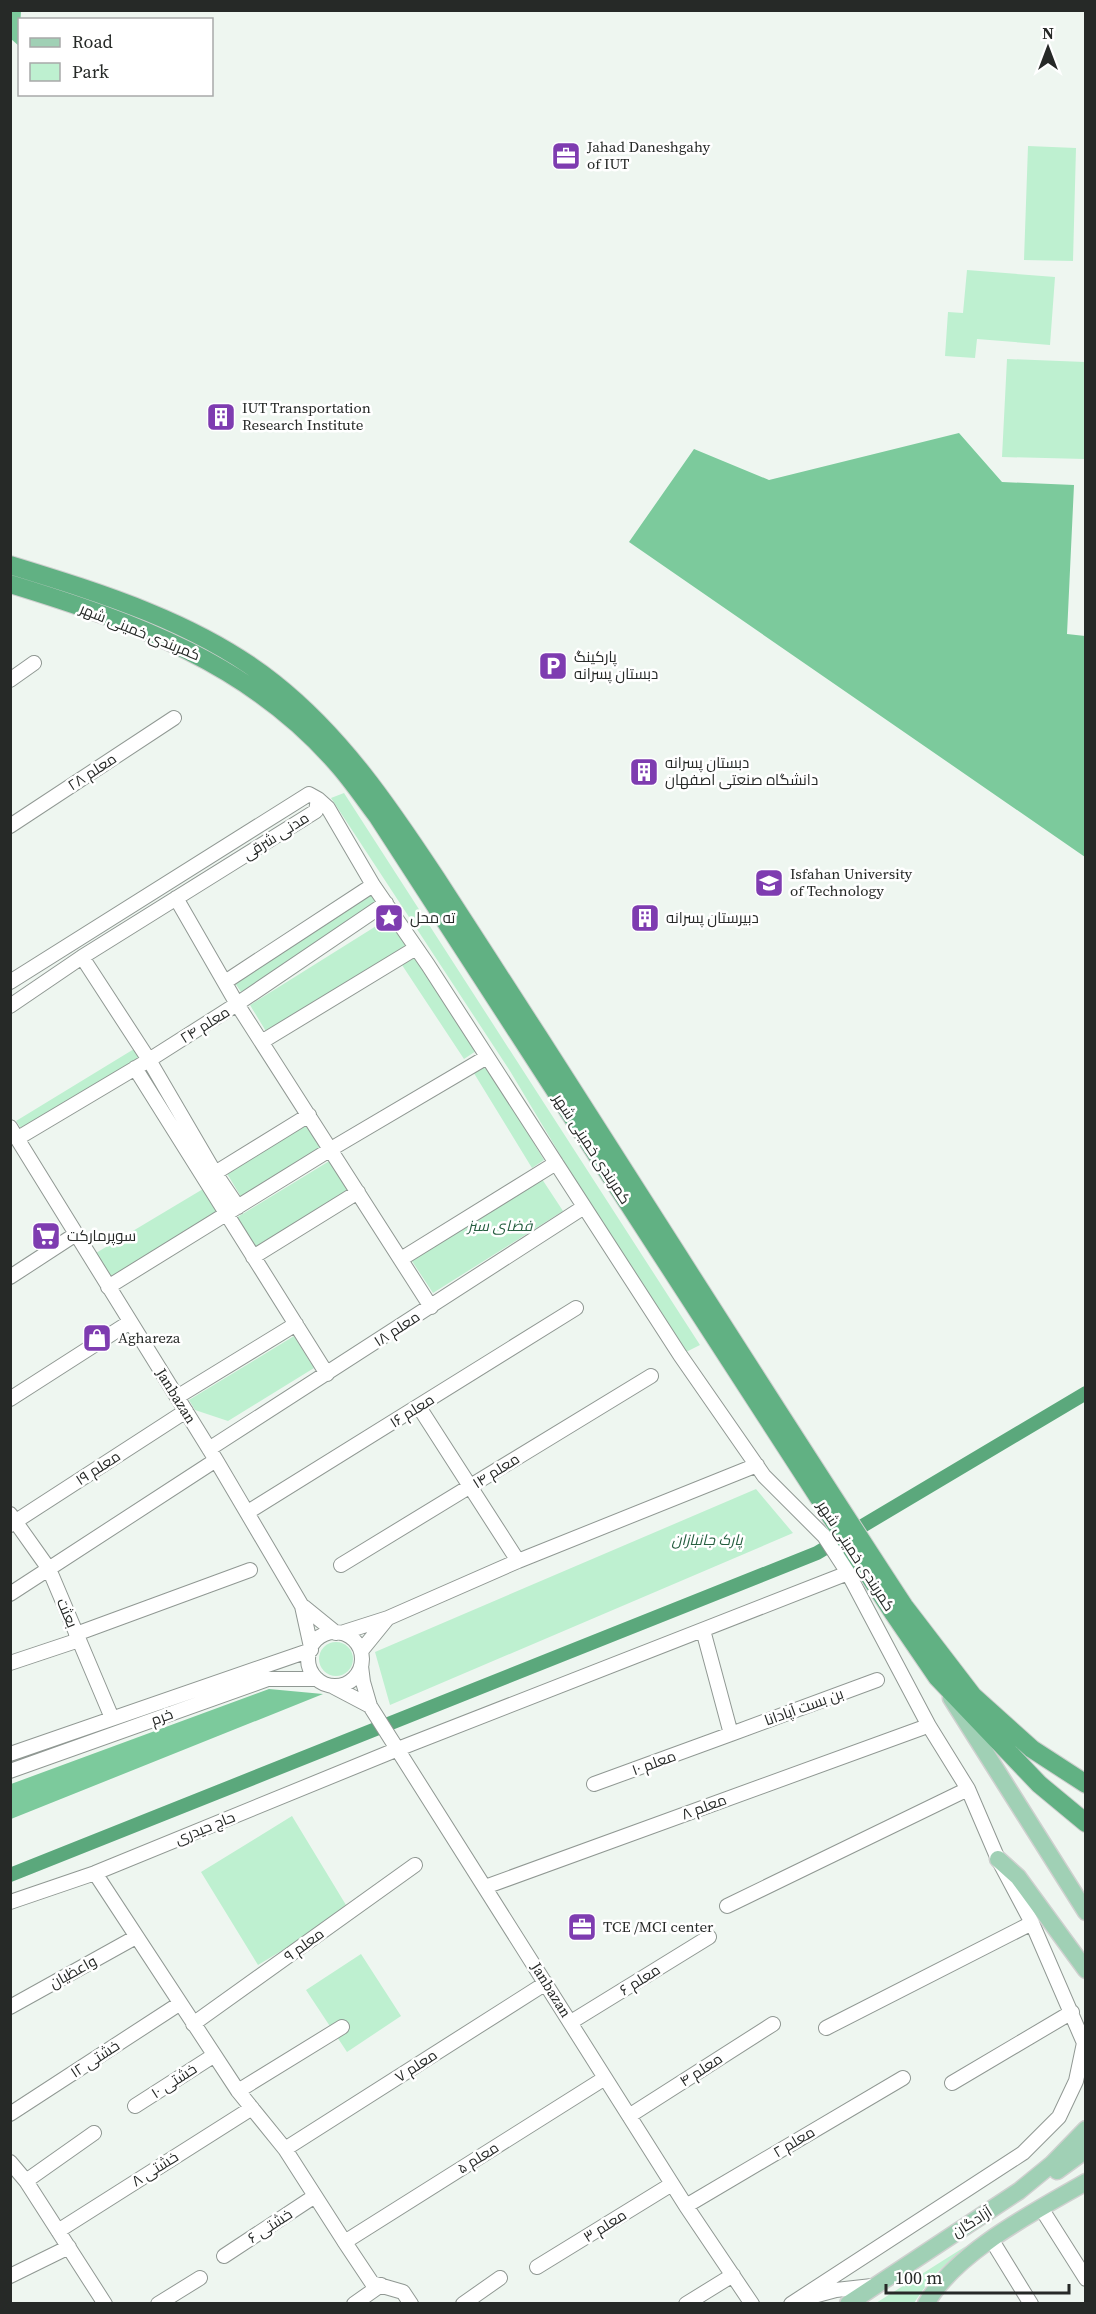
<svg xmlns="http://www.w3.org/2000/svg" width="1096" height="2314" font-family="'Source Serif 4',Cairo,serif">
<rect width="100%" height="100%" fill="#eef6f0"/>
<!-- green -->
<path fill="#bef0d0" d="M1028 146 1076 148 1073 261 1024 260Z
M967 270 1055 277 1050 345 977 339 975 358 945 356 948 312 963 313Z
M1007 359 1085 362V459L1002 457Z
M344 793 700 1345 680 1355 510 1071 331 798Z
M372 891 380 903 241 992 233 980Z
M389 918 406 946 267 1033 250 1005Z
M415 957 476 1051 464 1059 402 965Z
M134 1049 140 1059 23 1131 16 1121Z
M485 1063 544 1160 532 1168 472 1070Z
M308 1121 325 1149 243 1200 226 1172Z
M331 1160 350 1190 254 1248 236 1218Z
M540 1176 563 1211 433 1293 410 1258Z
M203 1189 219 1216 113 1280 96 1253Z
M294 1336 314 1368 228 1421 195 1410 189 1400Z
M756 1489 793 1533 390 1705 375 1652Z
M319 1659a17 17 0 1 1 34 0a17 17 0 1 1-34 0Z
M292 1816 349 1910 258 1965 201 1872Z
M361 1954 401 2016 347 2052 306 1990Z
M966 2246 932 2277 914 2303H876Z"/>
<!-- forest -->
<path fill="#7cca9c" d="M11 10 21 11 19 46 11 39Z
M959 433 1002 482 1074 485 1067 634 1085 636V857L629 542 694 449 769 480Z
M269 1689 323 1694 11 1819V1784Z"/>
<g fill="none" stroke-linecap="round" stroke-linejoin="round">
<!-- canal -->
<path stroke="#5ba87c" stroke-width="14" d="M10 1875 817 1553 1086 1393"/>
<!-- minor casing -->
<g stroke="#909893" stroke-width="16">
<path id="minor" d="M10 680 34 663
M318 799 328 808 373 885 428 965 680 1355 764 1476 824 1536 848 1573 929 1726 968 1789 998 1859 1032 1923 1084 2043 1076 2081 1059 2117 1023 2153 791 2304
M10 826 174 718
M176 898 237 1004 431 1307
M82 957 149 1060 215 1173 238 1207
M10 982 309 794 318 799 316 811 82 957 10 1006
M225 982 373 885
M263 1041 416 948
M135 1068 327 1374
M10 1127 216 1460 302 1606 311 1647
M18 1138 149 1060 237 1004 386 903
M215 1173 309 1115
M253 1257 358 1192
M401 1259 556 1163
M10 1277 76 1234
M108 1287 331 1149 487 1057
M177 1397 296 1324
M10 1399 130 1322
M419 1407 518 1561
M209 1449 584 1207
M248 1512 576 1308
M10 1514 49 1569 112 1718
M10 1525 186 1411
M341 1565 651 1376
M10 1594 216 1460
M304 1607 336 1633
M308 1659a27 27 0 1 1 54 0a27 27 0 1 1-54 0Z
M341 1633 388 1618 518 1561 757 1465
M76 1634 250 1570
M361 1651 387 1619
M10 1663 79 1640
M361 1666 363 1682 370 1706 686 2206 752 2304
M332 1686 370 1706
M731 1734 877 1680
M10 1754 311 1650
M10 1771 268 1679H317
M594 1784 731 1734 703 1630
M95 1873 238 2091
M485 1887 922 1728
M10 1902 95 1873 398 1749 848 1573
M727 1906 968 1789
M10 2007 136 1937
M571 2022 709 1937
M193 2024 415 1865
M342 2027 238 2091 285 2149 344 2241
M826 2028 1032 1923
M952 2083 1072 2012
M135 2106 213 2056
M10 2114 179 2004
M629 2116 773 2024
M285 2149 546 1983
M10 2162 26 2181 105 2304
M26 2181 94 2133
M686 2206 903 2078
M1041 2208 1086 2279
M58 2231 252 2108
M991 2239 1031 2304
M224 2256 315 2196
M537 2267 672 2184
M10 2276 69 2247
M810 2297 836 2290 872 2286
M158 2304 200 2278
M354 2304 381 2285
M411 2304 403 2292 372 2283 344 2241 351 2238 605 2078
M463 2304 500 2278
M686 2304 733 2275"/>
</g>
<!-- major casing -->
<g stroke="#cfd0cf" stroke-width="19">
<path id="major" d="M951 1698 1086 1912
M998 1859 1018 1877 1086 1970
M1057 2171 1086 2150
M848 2304 1019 2191 1052 2164 1086 2129
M926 2304C955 2252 1036 2211 1086 2182"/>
</g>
<!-- highway casing -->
<g stroke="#cfd0cf" stroke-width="20">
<path id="highway" d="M10 565C101 593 199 623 274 683 342 737 389 807 436 878 471 932 505 985 540 1039 661 1228 781 1418 904 1606L973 1696 1032 1749 1086 1784
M10 584C134 622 252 664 339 766 353 782 365 800 378 817L894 1614 937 1677 1039 1784 1086 1823"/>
</g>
<!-- minor -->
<use href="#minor" stroke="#fff" stroke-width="14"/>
<!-- major -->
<use href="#major" stroke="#a0d0b5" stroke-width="16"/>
<!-- highway -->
<use href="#highway" stroke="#61b183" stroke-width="18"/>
</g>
<!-- icons -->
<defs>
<g id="office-square" transform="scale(1.5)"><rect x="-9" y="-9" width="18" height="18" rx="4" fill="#7e3cb0" stroke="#fff"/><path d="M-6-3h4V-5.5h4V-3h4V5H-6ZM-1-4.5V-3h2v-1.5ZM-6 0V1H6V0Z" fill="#fff"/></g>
<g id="building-square" transform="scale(1.5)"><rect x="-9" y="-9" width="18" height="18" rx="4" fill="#7e3cb0" stroke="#fff"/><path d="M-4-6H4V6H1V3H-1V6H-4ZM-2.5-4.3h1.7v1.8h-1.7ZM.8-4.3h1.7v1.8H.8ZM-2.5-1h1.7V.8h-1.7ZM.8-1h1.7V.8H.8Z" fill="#fff"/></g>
<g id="parking-square" transform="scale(1.5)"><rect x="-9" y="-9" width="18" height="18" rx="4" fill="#7e3cb0" stroke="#fff"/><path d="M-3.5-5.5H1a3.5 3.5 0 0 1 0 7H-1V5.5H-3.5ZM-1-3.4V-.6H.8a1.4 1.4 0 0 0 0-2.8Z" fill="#fff"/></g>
<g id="university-square" transform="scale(1.5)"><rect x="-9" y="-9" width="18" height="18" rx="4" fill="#7e3cb0" stroke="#fff"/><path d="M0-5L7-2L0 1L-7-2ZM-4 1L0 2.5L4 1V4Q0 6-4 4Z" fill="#fff"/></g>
<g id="sight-square" transform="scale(1.5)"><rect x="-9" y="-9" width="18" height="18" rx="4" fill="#7e3cb0" stroke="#fff"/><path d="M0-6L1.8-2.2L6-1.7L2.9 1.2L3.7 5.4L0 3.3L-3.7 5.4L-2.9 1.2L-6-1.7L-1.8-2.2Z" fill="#fff"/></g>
<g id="supermarket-square" transform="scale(1.5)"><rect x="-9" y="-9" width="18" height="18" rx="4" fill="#7e3cb0" stroke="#fff"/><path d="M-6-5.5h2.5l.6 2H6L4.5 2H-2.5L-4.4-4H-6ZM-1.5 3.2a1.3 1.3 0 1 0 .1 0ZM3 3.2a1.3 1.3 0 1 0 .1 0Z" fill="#fff"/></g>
<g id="shop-square" transform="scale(1.5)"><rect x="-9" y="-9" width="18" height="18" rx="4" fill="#7e3cb0" stroke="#fff"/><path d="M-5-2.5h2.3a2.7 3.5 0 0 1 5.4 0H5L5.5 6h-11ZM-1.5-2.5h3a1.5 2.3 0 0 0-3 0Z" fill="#fff"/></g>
</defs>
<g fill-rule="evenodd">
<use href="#office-square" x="566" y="156"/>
<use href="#building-square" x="221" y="417"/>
<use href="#parking-square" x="553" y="666"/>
<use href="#building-square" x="644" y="772"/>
<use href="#university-square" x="769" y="883"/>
<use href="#sight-square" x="389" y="918"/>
<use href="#building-square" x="645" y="918"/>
<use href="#supermarket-square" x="46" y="1236"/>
<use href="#shop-square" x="97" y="1338"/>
<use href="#office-square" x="582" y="1927"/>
</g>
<g text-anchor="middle" stroke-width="5" stroke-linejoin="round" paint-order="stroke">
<!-- poi labels -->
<g font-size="15" fill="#262927" stroke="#fff" text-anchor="start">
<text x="587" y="152">Jahad Daneshgahy<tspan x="587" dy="17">of IUT</tspan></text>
<text x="242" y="413">IUT Transportation<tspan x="242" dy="17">Research Institute</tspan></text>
<text x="574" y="662">پارکینگ<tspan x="574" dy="17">دبستان پسرانه</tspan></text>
<text x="665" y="768">دبستان پسرانه<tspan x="665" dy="17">دانشگاه صنعتی اصفهان</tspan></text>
<text x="790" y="879">Isfahan University<tspan x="790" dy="17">of Technology</tspan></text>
<text x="410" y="923">ته محل</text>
<text x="666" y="923">دبیرستان پسرانه</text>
<text x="67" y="1241">سوپرمارکت</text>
<text x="118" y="1343">Aghareza</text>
<text x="603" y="1932">TCE /MCI center</text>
</g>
<!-- street labels -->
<g font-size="15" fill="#262927" stroke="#fff">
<text transform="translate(140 632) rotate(22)" y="5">کمربندی خمینی شهر</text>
<text transform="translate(92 772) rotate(-33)" y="5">معلم ۲۸</text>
<text transform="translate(276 836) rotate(-32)" y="5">مدنی شرقی</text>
<text transform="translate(205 1025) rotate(-32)" y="5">معلم ۲۴</text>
<text transform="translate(592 1149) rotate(57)" y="5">کمربندی خمینی شهر</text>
<text transform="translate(397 1329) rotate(-33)" y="5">معلم ۱۸</text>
<text transform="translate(176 1396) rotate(58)" y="5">Janbazan</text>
<text transform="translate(412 1411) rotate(-32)" y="5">معلم ۱۶</text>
<text transform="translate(98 1468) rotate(-33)" y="5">معلم ۱۹</text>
<text transform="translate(496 1471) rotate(-32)" y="5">معلم ۱۴</text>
<text transform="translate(856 1556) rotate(57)" y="5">کمربندی خمینی شهر</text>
<text transform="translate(67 1613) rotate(67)" y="5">بعثت</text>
<text transform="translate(804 1707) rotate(-20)" y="5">بن بست آپادانا</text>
<text transform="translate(162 1717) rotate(-20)" y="5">خرم</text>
<text transform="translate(654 1763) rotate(-20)" y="5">معلم ۱۰</text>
<text transform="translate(704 1807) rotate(-20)" y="5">معلم ۸</text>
<text transform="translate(205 1828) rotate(-22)" y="5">حاج حیدری</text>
<text transform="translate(304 1945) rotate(-36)" y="5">معلم ۹</text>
<text transform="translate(73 1972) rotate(-29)" y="5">واعظیان</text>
<text transform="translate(640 1980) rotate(-32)" y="5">معلم ۶</text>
<text transform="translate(551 1990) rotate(58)" y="5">Janbazan</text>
<text transform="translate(95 2059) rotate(-33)" y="5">خشتی ۱۲</text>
<text transform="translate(416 2066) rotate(-33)" y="5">معلم ۷</text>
<text transform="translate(701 2070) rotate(-33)" y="5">معلم ۴</text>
<text transform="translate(174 2081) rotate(-33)" y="5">خشتی ۱۰</text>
<text transform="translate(794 2142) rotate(-31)" y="5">معلم ۲</text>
<text transform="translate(478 2158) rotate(-32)" y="5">معلم ۵</text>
<text transform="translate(155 2169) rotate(-32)" y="5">خشتی ۸</text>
<text transform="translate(972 2222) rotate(-32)" y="5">آزادگان</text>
<text transform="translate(270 2226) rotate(-33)" y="5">خشتی ۶</text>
<text transform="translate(605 2226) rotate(-32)" y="5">معلم ۳</text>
</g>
<!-- park labels -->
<g font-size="15" font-style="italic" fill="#265f40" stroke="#fff">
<text x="500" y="1231">فضای سبز</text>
<text x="707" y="1545">پارک جانبازان</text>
</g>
</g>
<!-- border -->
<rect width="1096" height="2314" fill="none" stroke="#262927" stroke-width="24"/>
<!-- legend -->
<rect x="18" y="18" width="195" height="78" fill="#ffffff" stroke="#a8a9a9" stroke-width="1.5"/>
<rect x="30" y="38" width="30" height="9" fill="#a0d0b5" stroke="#a8a9a9" stroke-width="1.5"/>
<text x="72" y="48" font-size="18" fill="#262927">Road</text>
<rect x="30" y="63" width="30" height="18" fill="#bef0d0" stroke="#a8a9a9" stroke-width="1.5"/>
<text x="72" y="78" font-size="18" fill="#262927">Park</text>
<!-- north arrow -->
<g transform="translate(1048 48)" stroke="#ffffff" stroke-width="4.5" paint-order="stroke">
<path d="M0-4.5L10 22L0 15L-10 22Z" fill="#262927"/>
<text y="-9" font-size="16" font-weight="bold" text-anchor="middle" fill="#262927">N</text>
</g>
<!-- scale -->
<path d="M886 2284v9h183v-9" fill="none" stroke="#262927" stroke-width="3"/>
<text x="895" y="2284" font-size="18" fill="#262927" stroke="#ffffff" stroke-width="4.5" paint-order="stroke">100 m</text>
</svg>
